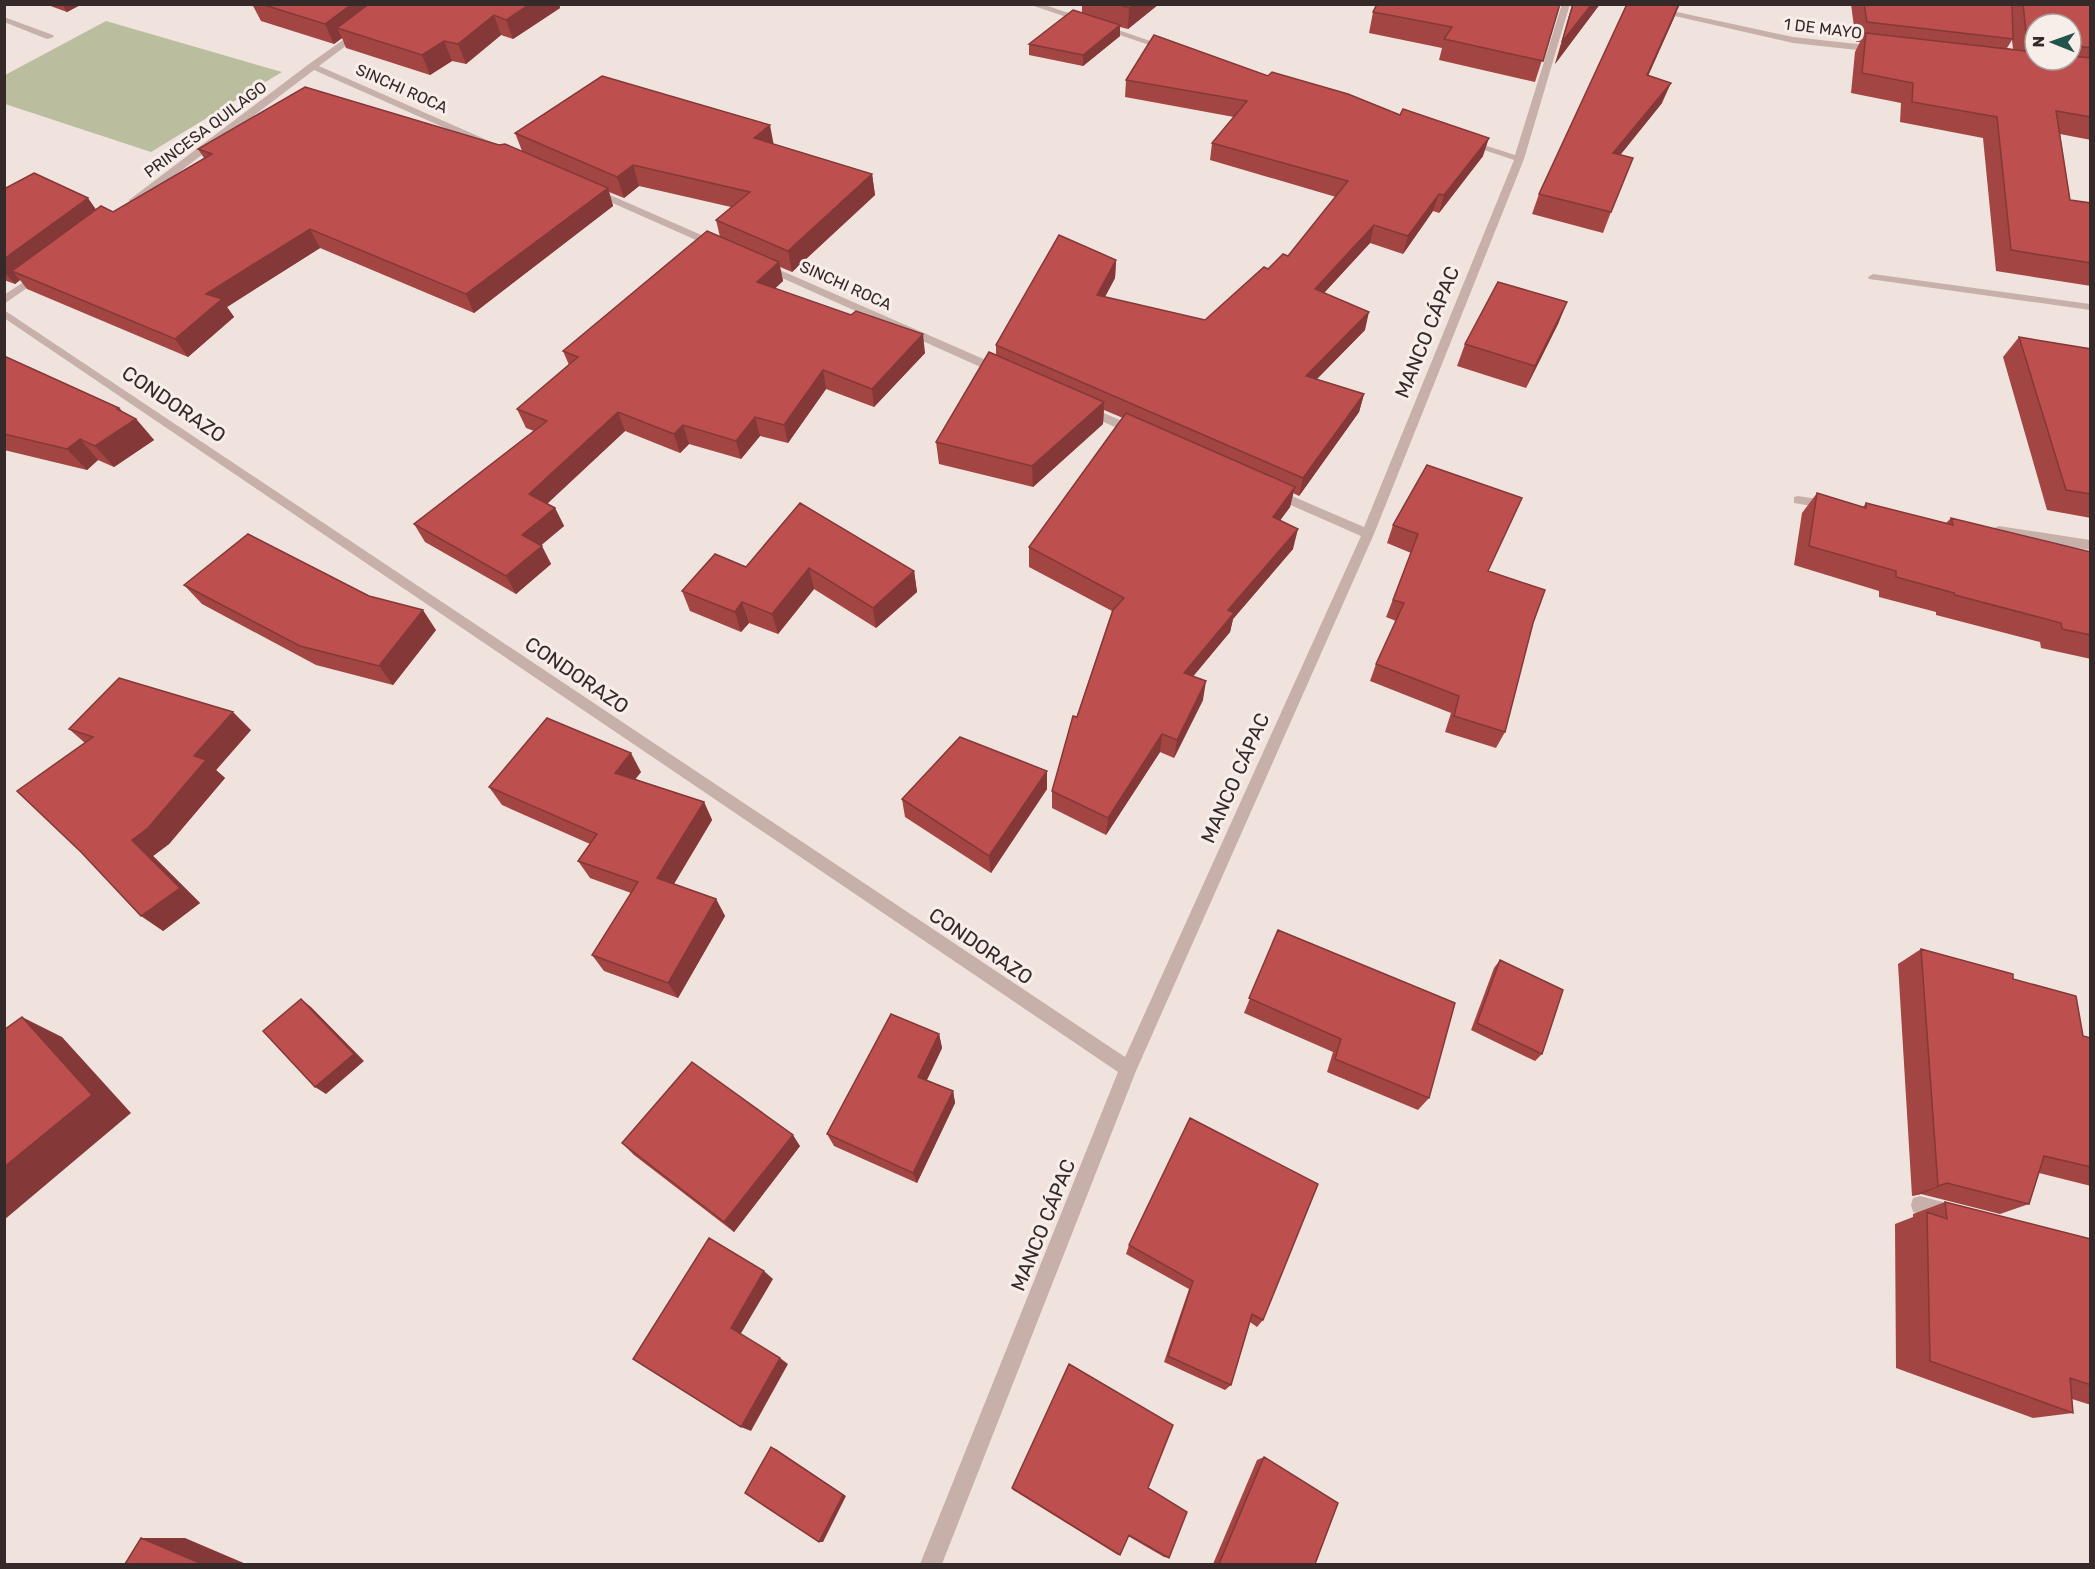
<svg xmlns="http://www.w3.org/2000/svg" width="2095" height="1569" font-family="Rubik,sans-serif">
<rect width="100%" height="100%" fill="#f0e3dd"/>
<!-- green -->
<path fill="#bbbe9e" d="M106 21 282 72 151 152 5 104V75Z"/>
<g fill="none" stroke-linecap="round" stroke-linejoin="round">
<!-- minor -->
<path fill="#c7b0aa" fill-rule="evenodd" d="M1028 4H1042L1171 48 1164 50Z
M1562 4H1570L1524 159 1374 534 1136 1071 942 1564H920L1118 1072 4 318V310L1125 1057 1361 536 1270 496 1268 493 1274 489 1278 490 1364 527 1514 160 1463 143 1468 140 1515 155Z
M1622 4H1640L1793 37 1876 46 1880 49 1876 52 1793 43Z
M4 17 53 35 54 37 47 39 4 22Z
M360 28 364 31 363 33 319 66 496 144V148H490L314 70 137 204H129V200L309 64Z
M594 188 722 244 723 246 714 248 590 193V189Z
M764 263 1004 368 1006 371 1004 374H996L760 268 759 266Z
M40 271 45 274 44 276 4 304V295Z
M1873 274 2090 304V310L1869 279 1868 277Z
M1085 405 1141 429 1143 432 1137 436 1133 435 1081 412V406Z
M1798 496 1830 501 1836 505 1830 509 1794 503V497Z
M1999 526 2090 540V550L1994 534 1993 531 1994 528Z
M1920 1196 1958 1206 1960 1213 1958 1220 1951 1222 1913 1212 1911 1205 1913 1198Z"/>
</g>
<!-- wall -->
<path fill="#a34543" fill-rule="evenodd" d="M45 4H82L67 12Z
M252 4H559L560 8 513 39 501 35 466 64 452 61 430 75 346 48 342 38 334 44 261 21Z
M1082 4H1159L1128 29 1120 27V36L1083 66 1029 55V44L1082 13Z
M1560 4 1535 82 1439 60 1442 48 1369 33 1373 12Z
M1600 4 1555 64 1572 5Z
M1627 4H1680L1648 76 1662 103 1620 155 1611 212 1603 233 1532 214 1539 194Z
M1851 4H2091V140L2060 134 2070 200 2091 203V286L1996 271 1983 138 1900 122 1901 103 1851 93 1855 52 1860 42H1856ZM2035 24H2071V60H2035ZM2012 40 2013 49 2007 48Z
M1154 35 1483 156 1439 213 1433 211 1403 254 1370 243 1324 293 1365 330 1317 379 1364 394 1359 412 1299 496 1293 493 1290 507 1280 520 1293 549 1233 619 1230 632 1193 676 1203 700 1174 758 1160 752 1106 835 1052 808V791L1112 611 1029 567V547L1123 418 1104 410 1103 424 1033 487 939 464 936 442 996 355V345L1116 260 1115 278 1105 297 1205 320 1268 269 1288 256 1336 197 1210 160 1212 143 1234 117 1125 97 1126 80Z
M515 133 774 144 872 174 875 195 792 272 780 267 783 281 775 288 925 353 874 407 826 389 788 443 760 436 741 459 689 444 680 453 625 431 547 504 555 508 564 526 541 545 551 564 516 594 425 542 414 524 534 431 526 428 517 409 569 365 563 351 720 237 716 220 731 207 639 186 624 198 609 192 613 206 474 313 320 248 227 307 234 317 188 357 27 289 20 280 15 284 4 280V189L96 209 113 212 204 158 198 149 499 145 522 151Z
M1567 302 1558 324 1526 388 1457 366 1465 344Z
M2019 337 2091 349V518L2047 510 2003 357Z
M4 356 119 408 123 412 136 419 154 440 114 467 98 460 87 470 4 450Z
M1427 465 1488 571 1533 623 1505 732 1496 748 1445 732 1451 713 1370 681 1376 664 1396 621 1386 617 1411 553 1387 543 1393 525Z
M1817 493 1863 507 1866 503 1946 523 1951 518 2091 552V659L2041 648 2040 642 1936 615V612L1879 597V591L1794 565 1802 513Z
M746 567 914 571 917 592 876 628 814 589 778 634 749 623 741 632 690 611 682 591Z
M184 585 436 630 393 685 316 665 202 604Z
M69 729 251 730 216 770 225 778 169 844 153 856 200 903 163 931 85 743Z
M1047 771V789L991 873 905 817 902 799Z
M641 772 635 779 704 802 712 820 674 884 716 899 725 916 678 998 604 971 592 955 631 893 590 878 578 861 590 844 502 805 489 787Z
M1278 930 1429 1098 1418 1110 1327 1072 1333 1052 1244 1013Z
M1921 949 2013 979 2083 1036 2091 1038V1186L2039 1173 2029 1204 2000 1214 1921 1194 1912 1196 1898 964Z
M1500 960 1542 1054 1535 1061 1471 1030 1494 968Z
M939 1034 942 1048 927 1080 953 1091 955 1103 917 1183 834 1146 827 1134Z
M622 1143 800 1146 734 1232 634 1155Z
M1945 1202 2091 1239V1405L2072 1399 2073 1413 2033 1418 1896 1368 1895 1224 1913 1217V1214Z
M1129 1245 1263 1320 1257 1327 1250 1322 1231 1385 1225 1390 1164 1362 1189 1289 1126 1254Z
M1264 1457 1315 1564H1213L1257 1460Z
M1012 1488H1148L1169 1558 1164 1557 1128 1536 1120 1555H1118L1013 1490Z"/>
<!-- shaded-wall -->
<path fill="#843837" d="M62 4H82L67 12Z
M352 4H387L337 28 342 38 334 44 325 24Z
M530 4H559L560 8 513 39 506 20Z
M1134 4H1159L1128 29 1129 8Z
M1592 4H1600L1555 64 1562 42Z
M1679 4 1674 18 1639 96 1647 75Z
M494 15 501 35 466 64 458 44Z
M1120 25V36L1083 66V55Z
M444 41 452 61 430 75 422 55Z
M1671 83 1662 103 1605 174 1613 153Z
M770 125 774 146 754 138Z
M1489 138 1483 156 1439 213 1444 195Z
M633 165 639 186 624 198 617 177Z
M872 174 875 195 792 272 788 251Z
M608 188 613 206 474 313 466 294Z
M1439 194 1433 211 1403 254 1408 236Z
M88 198 102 218 12 271 20 280 15 284 4 272V259Z
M1374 225 1370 243 1311 307 1315 289Z
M310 229 320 248 227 307 234 317 188 357 175 339 206 294Z
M1116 260 1115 278 1096 313 1097 295Z
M779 262 783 281 762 301 757 282Z
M1567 302 1558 324 1526 388 1535 366Z
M1369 312 1365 330 1302 394 1306 376Z
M923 334 925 353 874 407 872 389Z
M823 370 826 389 788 443 784 425Z
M1364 394 1359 412 1299 496 1303 478Z
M1104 402 1103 424 1033 487 1032 466Z
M119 408 131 422 136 419 154 440 114 467 95 446 117 409Z
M618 412 625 431 538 512 529 494Z
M755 417 760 436 741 459 736 441Z
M683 425 689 444 680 453 674 434Z
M80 439 98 460 87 470 67 449Z
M1295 487 1290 507 1268 537 1273 517Z
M555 508 564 526 532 553 522 535Z
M1298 529 1293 549 1233 619 1230 632 1181 691 1184 673 1228 610Z
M542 546 551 564 516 594 506 576Z
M809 568 814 589 778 634 772 614Z
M914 571 917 592 876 628 873 608Z
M742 602 749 623 741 632 735 612Z
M423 610 436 630 393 685 379 666Z
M1206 681 1203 700 1174 758 1177 740Z
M233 712 251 730 216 770 225 778 169 844 153 856 200 903 163 931 141 916 132 840 194 756Z
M1162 734 1160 752 1106 835 1108 818Z
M631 753 641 772 626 791 615 773Z
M1047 771V789L991 873 989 856Z
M704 802 712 820 667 895 657 878Z
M716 899 725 916 678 998 668 983Z
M301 999 311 1007 364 1061 326 1094 315 1087Z
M22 1017 62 1037 131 1113 4 1220V1167Z
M939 1034 942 1048 922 1090 918 1077Z
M953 1091 955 1103 917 1183 913 1173Z
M793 1135 800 1146 734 1232 724 1222Z
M1947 1183 1921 1194 1912 1196 1938 1186Z
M764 1271 773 1279 740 1335 731 1328Z
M780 1358 788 1364 751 1431 741 1427Z
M771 1447 776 1449 846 1496 823 1542H819Z
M141 1538H185L246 1564H202Z"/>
<!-- building -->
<path fill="#bd504e" stroke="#843837" stroke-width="1.5" d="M261 4H352L325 24Z
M369 4H530L506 20 494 15 458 44 444 41 422 55 337 28Z
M1118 4H1134L1129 8Z
M1377 4H1560L1543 61 1444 39 1452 27 1373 12Z
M1573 4H1592L1562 42Z
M1627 4H1679L1647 75 1671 83 1613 153 1633 158 1611 212 1539 194Z
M1864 4H2012L2013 39 1867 22Z
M2023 4H2091V48L2071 45V24H2035V41L2027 40Z
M1073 10 1120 25 1083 55 1029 44Z
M1866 33 2035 52V60H2071V56L2091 58V117L2056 111 2070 200 2091 203V263L2011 250 1997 117 1912 102 1913 83 1862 73Z
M1154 35 1268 76 1272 72 1348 94 1400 115 1403 109 1489 138 1444 195 1439 194 1408 236 1374 225 1315 289 1369 312 1306 376 1364 394 1303 478 996 345 1059 235 1116 260 1097 295 1205 320 1264 267 1268 269 1283 254 1288 256 1348 181 1212 143 1247 101 1126 80Z
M602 76 770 125 754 138 872 174 788 251 716 220 750 192 633 165 617 177 515 133Z
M305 87 499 145 505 144 608 188 466 294 310 229 206 294 222 299 175 339 12 271 101 206 113 212 212 154 198 149Z
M34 173 88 198 4 259V189Z
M707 231 779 262 757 282 851 315 856 311 923 334 872 389 823 370 784 425 755 417 736 441 683 425 674 434 618 412 529 494 555 508 522 535 542 546 506 576 414 524 547 421 517 409 578 357 563 351Z
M1498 282 1567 302 1535 366 1465 344Z
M2019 337 2091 349V494L2066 490Z
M989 352 1104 402 1032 466 936 442Z
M4 356 119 408 117 409 136 419 95 446 80 439 67 449 4 434Z
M1126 413 1295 487 1273 517 1298 529 1228 610 1234 613 1184 673 1206 681 1177 740 1162 734 1108 818 1052 791 1073 716 1077 717 1113 610 1124 598 1029 547Z
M1427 465 1522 498 1488 571 1545 590 1533 623 1505 732 1454 716 1459 696 1376 664 1404 603 1393 600 1418 534 1393 525Z
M1817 493 1866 508V503L1953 525 1951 518 2091 552V635L2062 629 2061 623 1955 595 1954 593 1896 577V571L1809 546Z
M800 503 914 571 873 608 809 568 772 614 742 602 735 612 682 591 715 554 746 567Z
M248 534 369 596 423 610 379 666 300 646 184 585Z
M119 678 233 712 194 756 206 760 148 828 132 840 180 888 141 916 81 852 17 791 93 737 69 729Z
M547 718 631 753 615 773 704 802 657 878 716 899 668 983 592 955 638 882 578 861 597 834 489 787Z
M960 737 1047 771 989 856 902 799Z
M1278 930 1455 1003 1429 1098 1335 1059 1341 1039 1249 998Z
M1921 949 2013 974V979L2076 996 2083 1036 2091 1038V1167L2044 1156 2029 1204 1947 1183 1938 1186Z
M1500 960 1563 990 1542 1054 1477 1023Z
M301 999 354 1054 315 1087 263 1031Z
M891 1014 939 1034 918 1077 953 1091 913 1173 827 1134Z
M22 1017 92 1095 4 1167V1030Z
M692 1062 793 1135 724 1222 622 1143Z
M1190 1118 1318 1184 1263 1320 1252 1314 1231 1385 1168 1356 1193 1281 1129 1245Z
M1945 1202 2091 1239V1385L2070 1378 2073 1413 1930 1361 1927 1212 1947 1219Z
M709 1238 764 1271 731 1328 780 1358 741 1427 633 1359Z
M1069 1364 1173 1425 1148 1488 1187 1512 1169 1558 1129 1535 1120 1555 1012 1488Z
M771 1447 843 1495 819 1542 745 1493Z
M1264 1457 1338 1503 1315 1564H1219Z
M141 1538 202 1564H125Z"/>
<g text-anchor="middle" stroke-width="6" stroke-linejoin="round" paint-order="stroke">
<!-- far-street labels -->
<g font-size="16" fill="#352a29" stroke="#f8eee9">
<text transform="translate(1823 28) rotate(7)" y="6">1 DE MAYO</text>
<text transform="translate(402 88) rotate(24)" y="6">SINCHI ROCA</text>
<text transform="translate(205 129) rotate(-37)" y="6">PRINCESA QUILAGO</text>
<text transform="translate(846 285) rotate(24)" y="6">SINCHI ROCA</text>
</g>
<!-- street labels -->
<g font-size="20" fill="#352a29" stroke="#f8eee9">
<text transform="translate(1427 332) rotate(-68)" y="7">MANCO CÁPAC</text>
<text transform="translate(174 404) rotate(34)" y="7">CONDORAZO</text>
<text transform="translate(577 675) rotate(34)" y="7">CONDORAZO</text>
<text transform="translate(1235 778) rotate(-66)" y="7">MANCO CÁPAC</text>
<text transform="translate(981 946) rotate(34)" y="7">CONDORAZO</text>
<text transform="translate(1043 1225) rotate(-68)" y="7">MANCO CÁPAC</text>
</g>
</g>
<!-- border -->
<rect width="2095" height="1569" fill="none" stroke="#352a29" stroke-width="12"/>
<!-- north arrow -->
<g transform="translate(2053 42) rotate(271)"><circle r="28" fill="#f8eee9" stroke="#aaa09c" stroke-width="1.5"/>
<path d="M0-4.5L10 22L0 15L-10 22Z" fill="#21544b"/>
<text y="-9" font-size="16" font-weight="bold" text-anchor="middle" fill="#352a29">N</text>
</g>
</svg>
